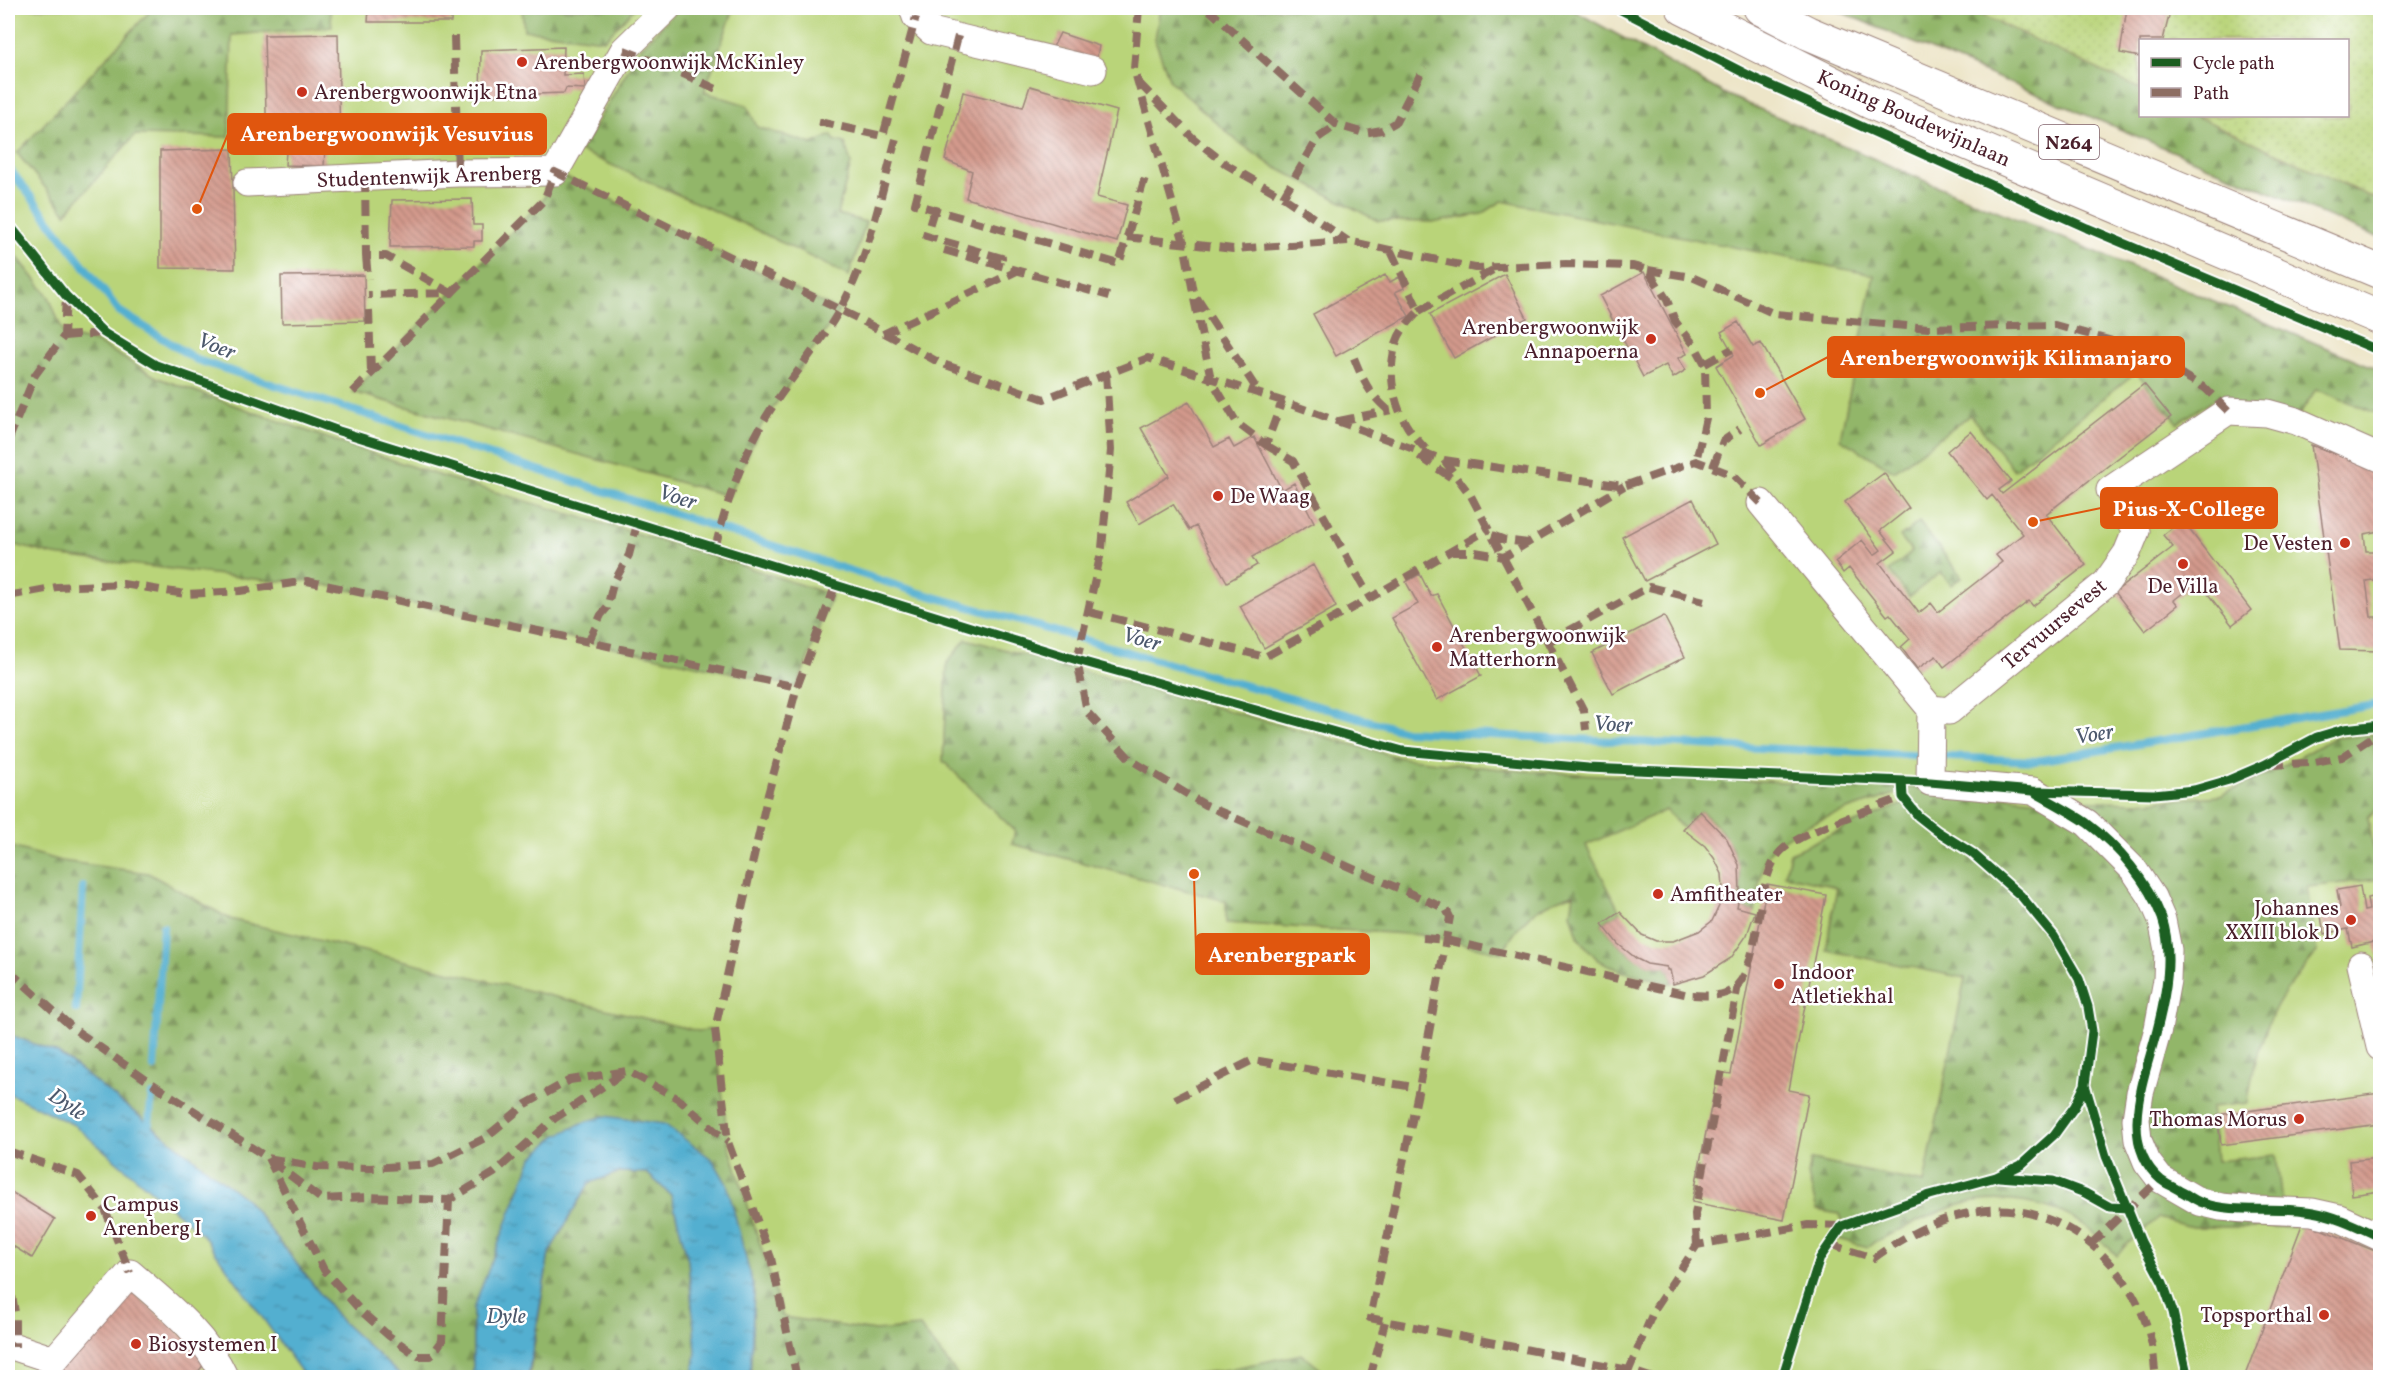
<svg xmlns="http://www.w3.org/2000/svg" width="2388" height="1385" font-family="Vollkorn,serif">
<defs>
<pattern id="forest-firs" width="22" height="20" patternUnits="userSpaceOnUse" patternTransform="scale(1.5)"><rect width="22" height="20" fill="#92b669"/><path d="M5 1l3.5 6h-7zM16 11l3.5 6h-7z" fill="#799357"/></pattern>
<pattern id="garden-dots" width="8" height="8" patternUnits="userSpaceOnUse" patternTransform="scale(1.5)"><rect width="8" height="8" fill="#b9d479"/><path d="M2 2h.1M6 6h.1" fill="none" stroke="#a1b669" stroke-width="1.8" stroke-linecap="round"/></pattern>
<pattern id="water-ripples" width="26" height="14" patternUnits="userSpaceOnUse" patternTransform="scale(1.5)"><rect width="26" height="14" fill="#52afd0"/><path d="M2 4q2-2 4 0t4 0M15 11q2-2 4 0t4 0" fill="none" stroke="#468ea9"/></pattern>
<pattern id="building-back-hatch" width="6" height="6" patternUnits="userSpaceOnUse" patternTransform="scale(1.5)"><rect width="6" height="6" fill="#d39a8c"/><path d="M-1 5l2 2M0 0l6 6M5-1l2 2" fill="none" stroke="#ad7d73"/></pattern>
</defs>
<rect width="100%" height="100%" fill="#fff"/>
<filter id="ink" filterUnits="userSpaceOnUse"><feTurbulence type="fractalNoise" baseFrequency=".0167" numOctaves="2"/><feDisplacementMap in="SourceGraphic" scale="12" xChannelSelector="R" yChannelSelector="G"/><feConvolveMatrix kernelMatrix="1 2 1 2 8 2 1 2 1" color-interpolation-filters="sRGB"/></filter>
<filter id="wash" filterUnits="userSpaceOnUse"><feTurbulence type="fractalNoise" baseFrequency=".008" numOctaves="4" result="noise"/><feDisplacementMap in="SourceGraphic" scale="24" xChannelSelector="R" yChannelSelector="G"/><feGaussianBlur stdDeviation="1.35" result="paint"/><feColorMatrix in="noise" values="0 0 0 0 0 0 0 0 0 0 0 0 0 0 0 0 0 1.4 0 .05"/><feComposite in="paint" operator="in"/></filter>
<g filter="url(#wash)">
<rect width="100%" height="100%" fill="#ede5c8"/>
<!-- green -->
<path fill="#b9d479" stroke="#827a52" stroke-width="1.5" d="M8 8H1569L1725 94 1918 178 2380 370V1377H8Z"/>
<!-- forest -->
<path fill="url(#forest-firs)" stroke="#6e6a4a" stroke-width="1.5" d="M153 8H330L332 27 232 35 229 137 135 135 66 213 17 153Z
M522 8H635L604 40 524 30Z
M679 8H734L704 92 747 105 757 127 812 144 832 135 834 140 845 143 851 164 837 214 866 222 849 276 748 226 580 151 641 48Z
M932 8H1054H986L948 17Z
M1160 8H1569L1725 94 1918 178 2380 370V415L2316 389 2296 421 2228 411 2214 399 2178 423 2136 372 2014 470 1970 415 1894 471 1840 439 1874 275 1502 201 1482 214 1437 222 1378 221 1271 165 1237 141 1170 81 1155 40Z
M1831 8H1968L2140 88V116H2198L2380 201V238Z
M555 172 839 311 762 424 729 496 353 392 543 200Z
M8 245 49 297 64 335 98 343 158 378 324 437 434 474 713 556 832 595 797 687 307 581H272L54 555 8 543Z
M1919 522 1962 577 1951 585 1941 572 1909 597 1889 571 1912 552 1900 537Z
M966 639 1402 758 1510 770 1579 774 1896 786 1897 793C1863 807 1777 825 1764 862 1759 877 1758 896 1755 912L1737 907C1747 870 1731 833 1700 811L1683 829 1666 810 1586 845 1620 912 1602 924C1619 946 1637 967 1667 967V970H1670L1673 984 1621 971 1598 960 1579 939 1571 913 1574 894C1535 906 1522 918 1502 953L1446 940 1423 938V935L1226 923V901L1012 844 1015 831 943 761 947 663Z
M2373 734 2380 788V807L2368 818 2379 879 2307 887 2317 952C2302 971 2283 991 2273 1013 2261 1040 2251 1073 2248 1103L2211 1107 2216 1161 2276 1155 2281 1194 2294 1227H2192L2158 1218 2125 1246 2117 1256C2107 1246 2096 1233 2084 1225 2050 1201 1996 1194 1956 1206 1929 1214 1902 1230 1876 1241L1868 1247 1832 1237 1843 1226 1839 1214 1817 1210 1808 1175 1811 1160 1924 1183 1965 978 1826 950 1837 887 1785 875 1790 853 1855 823 1906 803 1907 787 2031 799 2136 802 2220 796 2281 767 2333 738Z
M8 846 62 861 148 873 230 919 698 1031 715 1029 728 1142 783 1317 875 1331 920 1327 959 1377H750L754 1290 604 1116 473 1309V1377H402L342 1322 247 1200 58 1053 8 1034Z
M620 1172 647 1173 671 1195 688 1260 696 1351 693 1377 529 1378 549 1253 589 1183Z
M1302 1354 1330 1377H1166L1219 1371Z"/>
<!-- garden -->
<path fill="url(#garden-dots)" stroke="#827a52" stroke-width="1.5" d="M1967 8H2380V201L2196 116H2348V40H2140V89Z"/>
<!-- water -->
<path fill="url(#water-ripples)" stroke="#4e677e" stroke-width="1.5" d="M8 1034 58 1053 247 1200 342 1322 402 1377H305L203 1235 74 1125 8 1093Z
M604 1116 664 1124 713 1160 727 1184 754 1290 750 1377H693L696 1351 688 1260 671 1195 647 1173 620 1172 589 1183 549 1253 528 1377H473V1309L532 1158 556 1136 582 1123Z"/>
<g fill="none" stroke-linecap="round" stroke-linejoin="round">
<!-- stream -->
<path stroke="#52afd0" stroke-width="8" d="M8 167 119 311 197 360 917 592 1405 731 2036 761 2380 704
M76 1009 83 887
M154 1067 163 927
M149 1123 152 1095"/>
</g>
<g id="blocks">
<!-- building -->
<path fill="url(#building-back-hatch)" d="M369 8H452L451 22H368Z
M2127 8H2171L2163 40H2140V57L2120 53Z
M1060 33 1099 46 1096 62 1053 47Z
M338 34 340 149 325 151 324 166 285 165 286 152 267 151 264 35Z
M564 47 563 75 584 74 585 89 566 88 564 93 480 96 481 50Z
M1030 86 1117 111 1097 197 1127 205 1117 242 966 198 972 171 945 160 963 92 1023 107Z
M232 149 235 269 160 268V151Z
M472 199 473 225H482V241H474V246L390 247 392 200Z
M1644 272 1687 354 1678 358 1686 370 1673 378 1666 365 1643 377 1600 296Z
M1505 274 1527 318 1454 358 1430 314Z
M364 275 365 321 282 323 281 276Z
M1385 275 1390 282 1399 277 1404 288 1395 292 1409 316 1336 356 1313 314Z
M1738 322 1753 347 1761 343 1805 419 1761 445 1716 366 1734 355 1721 332Z
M2144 384 2171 417 2046 514 2086 565 2033 606 2029 601 1944 667 1936 656 1917 669 1901 647 1910 639 1890 614 1887 616 1849 568 1843 573 1835 562 1862 540 1874 555 1881 550 1845 502 1884 473 1909 508 1880 531 1896 551 1880 563 1919 613 1931 603 1938 612 2002 562 1996 555 2023 534 1992 495 1987 500 1947 451 1971 431 2011 481 1999 490 2002 494Z
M1189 402 1214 447 1229 439 1234 448 1254 437 1282 490 1294 483 1314 522 1252 557 1257 565 1227 582 1196 526 1189 530 1173 504 1139 524 1126 502 1169 476 1141 428Z
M2311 445 2380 469V531L2364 534 2366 551H2377L2380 569V579L2366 581 2371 617H2380V651L2340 650Z
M1693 499 1716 544 1645 581 1622 537Z
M2182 520 2251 610 2232 625 2198 581 2174 600 2178 605 2145 631 2115 592 2173 547 2163 535Z
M1313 565 1336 607 1264 648 1240 606Z
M1420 574 1431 596 1437 594 1481 676 1437 700 1392 618 1418 604 1406 582Z
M1664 616 1685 657 1613 694 1592 653Z
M1700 811 1727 839 1739 865 1740 892 1737 907 1755 912 1747 935 1731 958 1704 975 1673 984 1670 970H1667V967L1647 964 1637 959 1618 944 1602 924 1620 912 1642 935 1656 941H1673L1699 931 1712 921 1719 906 1723 890 1722 874 1714 858 1705 846 1683 829Z
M1767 884 1826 895 1789 1090 1809 1094 1784 1220 1692 1202 1718 1072 1731 1074Z
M2360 886 2364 911 2369 910 2367 898 2380 895V955L2377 956 2374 942 2352 947 2348 929 2324 934 2320 910 2340 907 2337 890Z
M2380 1093V1124L2221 1145 2217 1115Z
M2380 1158V1191L2352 1195 2349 1161Z
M8 1190 55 1219 32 1258 8 1243Z
M2303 1222 2380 1253V1378H2244Z
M128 1287 209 1358 193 1378H50Z"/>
</g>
</g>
<g filter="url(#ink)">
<use href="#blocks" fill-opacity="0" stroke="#9c827a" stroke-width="1.5"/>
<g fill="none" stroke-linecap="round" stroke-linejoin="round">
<!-- minor casing -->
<g stroke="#9c827a" stroke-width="29">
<path id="minor" d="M913 8 916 17 931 31 1093 70
M247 183 458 173 555 172 624 50 667 8
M1761 503 1931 709 1930 782 2033 791 2087 823 2134 870 2152 897 2162 920 2168 950 2167 980 2158 1029 2140 1093 2136 1119 2138 1140 2147 1162 2160 1179 2200 1202 2221 1207 2256 1210 2312 1212 2339 1218 2380 1237
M1931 709 1949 711 2106 583 2127 553 2136 531 2110 490 2228 411 2267 413 2296 421 2380 458
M2361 965 2380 1047
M8 1347H15L54 1360 130 1273C166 1304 205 1334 225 1378"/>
</g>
<!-- highway casing -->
<g stroke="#9c827a" stroke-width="35">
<path id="highway" d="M1683 8 1870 102 2380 318
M1760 8 1808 33 2380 272"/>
</g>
<!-- minor -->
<use href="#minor" stroke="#fff" stroke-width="27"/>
<!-- highway -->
<use href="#highway" stroke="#fff" stroke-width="33"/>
<!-- quiet -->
<path stroke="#8d6e63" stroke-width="8" stroke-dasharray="15 8" stroke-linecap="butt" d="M1139 8 1134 69 1184 243 1193 292 1260 394
M1207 8 1337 125 1364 133 1382 130 1396 122 1424 67
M454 36 458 173
M958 36 915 204 1119 264 1146 174
M624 50 669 68
M681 73 721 91
M1139 83 1193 138 1227 165 1283 197 1348 241
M819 122 883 136 916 17
M365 177 366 256H386L451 293 368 295
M1283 197 1318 138 1337 125
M934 210 926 236 1002 258 1000 266
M1127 237 1233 249 1348 241 1475 268 1566 264 1633 266 1648 270 1667 300 1675 321 1695 346 1705 364 1706 418 1696 461
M944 250 1109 296
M1391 251 1419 311C1411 320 1401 329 1397 341 1387 369 1392 401 1407 426 1414 437 1423 446 1431 455
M366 256 368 279
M1648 270 1692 277 1775 314 1928 328 2055 325 2137 348 2205 388 2228 411
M1194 299 1211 379 1237 423 1266 445 1282 401
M369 310 371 373
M1419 311 1495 269
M883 334 1017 271
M64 336 104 333
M1354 358C1363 380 1369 394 1388 410
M1705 364 1732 349
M1106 373 1111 450 1102 548 1077 660 1087 712 1131 760 1205 805 1435 904 1446 909 1450 917 1419 1088 1370 1318 1629 1370 1628 1378
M353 392 544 200 555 172 857 318 940 363 1044 399 1148 358 1282 401 1444 460 1471 496 1584 711 1586 730
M1339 421 1391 410
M8 441 35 375 64 336 66 296
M1266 445 1293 461 1370 598 1489 529
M1419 456 1456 481
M1444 460 1624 486 1696 461 1733 475 1761 503
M1713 467 1723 441 1740 429
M1492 535 1505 540 1528 543
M715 548C726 505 740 463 762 424 784 385 816 351 839 311 869 260 880 196 896 139
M1452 552H1475L1504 557 1624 486
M8 596 57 587 123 584 185 594 240 591 307 581 797 687
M1089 612 1265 657 1370 598
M589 641 601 615 607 608 613 584 629 555 637 524
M1548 642 1649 587 1704 601
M2270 765 2310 763 2342 757 2380 732
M1423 938 1446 940 1689 995C1700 995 1715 997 1726 993 1765 978 1751 883 1781 851 1799 832 1875 808 1903 797
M8 970 74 1029 145 1079 268 1158 317 1167 370 1168 433 1164 485 1138 526 1104 570 1080 627 1071 677 1098 728 1142
M1175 1099 1253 1060 1419 1088
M8 1151 78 1175 105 1209 130 1273
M268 1158 324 1270 361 1311 389 1336 418 1356H431L442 1341 449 1200
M271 1161 321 1199 369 1197 449 1200 494 1173 554 1119 622 1074
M1829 1244 1874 1258C1904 1236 1936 1219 1973 1212 2056 1196 2133 1262 2151 1341 2154 1353 2154 1366 2156 1378
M2091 1244 2160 1179
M1697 1245 1695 1214 1738 985
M8 1274 15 1312V1347
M797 1378 771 1258 728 1142 715 1029 767 798 797 687 836 584
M1370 1378 1385 1322
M1653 1378 1629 1370 1654 1310 1697 1245 1808 1225 1842 1226"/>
<!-- cycleway casing -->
<g stroke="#fff" stroke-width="13">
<path id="cycleway" d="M1617 8 1754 78 2087 228 2380 351
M8 223 66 296 104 333 156 365 339 431 1077 660 1403 751 1588 768 1930 782 2033 791 2154 794 2194 790 2229 780 2264 765 2317 737 2344 729 2380 725
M1902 781 1903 797 1918 816 1937 831 1972 853 2021 896 2054 936 2079 979 2088 1007 2092 1031 2085 1085 2106 1156 2141 1242 2163 1283 2173 1312 2188 1378
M2036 793C2053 803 2071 812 2087 823 2118 846 2148 882 2162 918 2174 954 2166 995 2157 1030 2146 1075 2116 1142 2161 1180 2166 1184 2174 1187 2180 1191 2187 1194 2193 1199 2200 1202 2236 1215 2276 1205 2313 1212 2337 1216 2358 1227 2380 1237
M1999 1177 2053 1181 2085 1193 2110 1207 2129 1208
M1782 1378 1820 1258 1842 1226 1930 1195 1996 1177 2021 1165 2054 1135 2075 1106 2085 1085"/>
</g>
<!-- cycleway -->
<use href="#cycleway" stroke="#1b5e20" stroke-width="9"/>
</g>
</g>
<!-- markers -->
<g fill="#c8321e" stroke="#fff" stroke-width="2">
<circle cx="522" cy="62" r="6"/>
<circle cx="302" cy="92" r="6"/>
<circle cx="1651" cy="339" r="6"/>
<circle cx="1218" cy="496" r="6"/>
<circle cx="2345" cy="543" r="6"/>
<circle cx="2183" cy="564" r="6"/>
<circle cx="1437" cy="647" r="6"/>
<circle cx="1658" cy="894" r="6"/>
<circle cx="2351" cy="920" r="6"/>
<circle cx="1779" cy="984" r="6"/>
<circle cx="2299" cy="1119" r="6"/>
<circle cx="91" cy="1216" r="6"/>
<circle cx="2324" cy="1315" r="6"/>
<circle cx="136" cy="1344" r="6"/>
</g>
<g text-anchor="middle" stroke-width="5" stroke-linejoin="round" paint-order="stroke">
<!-- shield labels -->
<rect fill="#fff" stroke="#80626b" stroke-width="1.5" x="2039" y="125" width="60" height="34" rx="4.5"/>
<g font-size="20" font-weight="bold" fill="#4a1f2b">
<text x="2069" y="149">N264</text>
</g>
<!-- poi labels -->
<g font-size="21" fill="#4a1f2b" stroke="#fff" text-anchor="start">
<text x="534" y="69">Arenbergwoonwijk McKinley</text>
<text x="314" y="99">Arenbergwoonwijk Etna</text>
<text x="1639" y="334" text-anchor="end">Arenbergwoonwijk<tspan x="1639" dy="24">Annapoerna</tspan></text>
<text x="1230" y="503">De Waag</text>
<text x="2333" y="550" text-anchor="end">De Vesten</text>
<text x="2183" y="593" text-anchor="middle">De Villa</text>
<text x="1449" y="642">Arenbergwoonwijk<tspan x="1449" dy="24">Matterhorn</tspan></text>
<text x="1670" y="901">Amfitheater</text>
<text x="2339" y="915" text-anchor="end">Johannes<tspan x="2339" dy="24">XXIII blok D</tspan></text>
<text x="1791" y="979">Indoor<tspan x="1791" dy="24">Atletiekhal</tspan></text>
<text x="2287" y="1126" text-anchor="end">Thomas Morus</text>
<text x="103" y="1211">Campus<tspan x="103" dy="24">Arenberg I</tspan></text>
<text x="2312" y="1322" text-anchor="end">Topsporthal</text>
<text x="148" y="1351">Biosystemen I</text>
</g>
<!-- street labels -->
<g font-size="21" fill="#4a1f2b" stroke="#fff">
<text transform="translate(1914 118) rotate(24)" y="7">Koning Boudewijnlaan</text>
<text transform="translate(429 176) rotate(-2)" y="7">Studentenwijk Arenberg</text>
<text transform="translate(2054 624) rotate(-40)" y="7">Tervuursevest</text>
</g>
<!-- water labels -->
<g font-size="22" font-style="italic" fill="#4d596d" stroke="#fff">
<text transform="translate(217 345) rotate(22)" y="8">Voer</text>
<text transform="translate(678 496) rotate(18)" y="8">Voer</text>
<text transform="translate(1142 638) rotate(16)" y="8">Voer</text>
<text transform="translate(1613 723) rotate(3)" y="8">Voer</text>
<text transform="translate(2094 733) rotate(-9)" y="8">Voer</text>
<text transform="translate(68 1103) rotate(34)" y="8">Dyle</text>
<text x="506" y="1323">Dyle</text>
</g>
</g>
<!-- callouts -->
<path fill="none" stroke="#e0560e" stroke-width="2" d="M197 209L228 134M1760 393L1828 357M2033 522L2101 508M1194 874L1196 954"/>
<g fill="#e0560e" stroke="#fff" stroke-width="2">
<circle cx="197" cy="209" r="6"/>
<circle cx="1760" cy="393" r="6"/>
<circle cx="2033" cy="522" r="6"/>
<circle cx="1194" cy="874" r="6"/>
</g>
<g fill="#e0560e" stroke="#e0560e" stroke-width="2">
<rect x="228" y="114" width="318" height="40" rx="6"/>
<rect x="1828" y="337" width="356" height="40" rx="6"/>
<rect x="2101" y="488" width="176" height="40" rx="6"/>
<rect x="1196" y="934" width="173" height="40" rx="6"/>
</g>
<g font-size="22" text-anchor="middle" font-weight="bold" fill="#fff">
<text x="387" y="141">Arenbergwoonwijk Vesuvius</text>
<text x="2006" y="365">Arenbergwoonwijk Kilimanjaro</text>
<text x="2189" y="516">Pius-X-College</text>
<text x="1282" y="962">Arenbergpark</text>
</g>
<!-- margin -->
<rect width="2388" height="1385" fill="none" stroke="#fff" stroke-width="30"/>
<!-- legend -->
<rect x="2139" y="39" width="210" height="78" fill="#ffffff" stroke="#b7a5aa" stroke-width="1.5"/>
<rect x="2151" y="58" width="30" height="9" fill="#1b5e20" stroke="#b7a5aa" stroke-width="1.5"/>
<text x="2193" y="69" font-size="18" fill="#4a1f2b">Cycle path</text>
<rect x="2151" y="88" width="30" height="9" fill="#8d6e63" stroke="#b7a5aa" stroke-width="1.5"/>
<text x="2193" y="99" font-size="18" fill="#4a1f2b">Path</text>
</svg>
